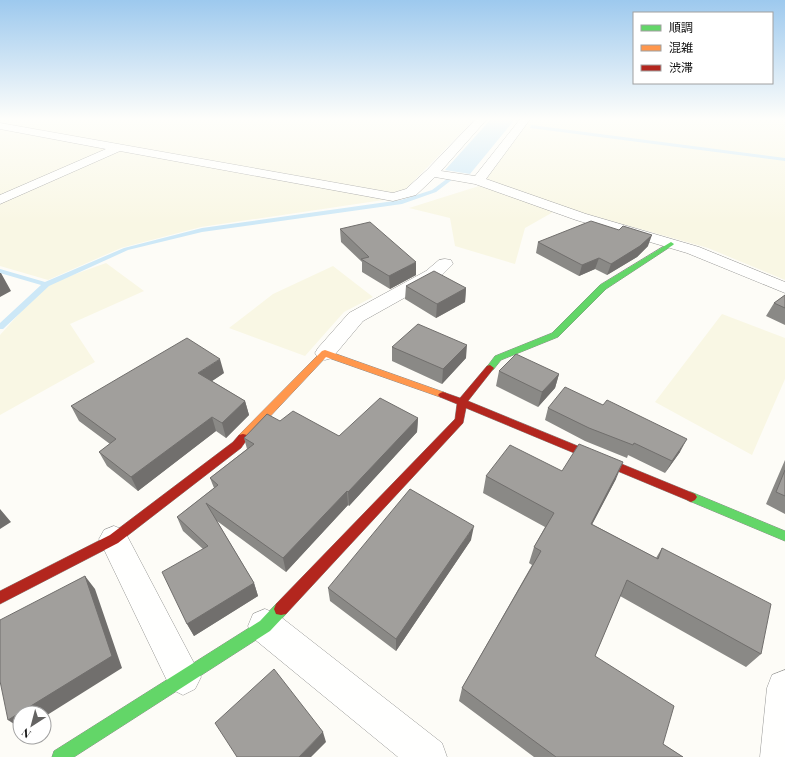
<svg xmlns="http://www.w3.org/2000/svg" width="785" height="757" font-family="'Playfair Display','Noto Sans JP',serif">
<rect width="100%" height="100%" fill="#fdfcf7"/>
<!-- farmland -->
<path fill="#f9f7e4" d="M0 118H476L397 198 201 227 121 248 48 280 0 266Z
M531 118H785V280L708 248 562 207 525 228 515 264 455 246 450 218 409 208 479 186Z
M106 263 144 291 70 324 95 362 0 415V335L45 285Z
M333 266 373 297 344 312 305 356 229 328 273 294Z
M722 314 785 338V379L752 455 655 402Z"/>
<!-- water -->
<path fill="#cde8f7" d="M492 118H516L470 174 445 170Z
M531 125 785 158V161L530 128Z"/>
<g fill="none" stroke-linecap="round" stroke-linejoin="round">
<!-- stream -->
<path fill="#cde8f7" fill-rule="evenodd" d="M459 118H469L475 120 473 121Z
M448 178 453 179 436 192 402 204 202 232 128 250 49 286 3 329H0V323L41 285 0 273V269L45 282 124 248 202 228 401 200 432 190Z"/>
<!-- street casing -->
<g stroke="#979795" stroke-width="1">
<path id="street" d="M477 118H488L441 171 475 176 521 118H531L486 179 586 214 699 247 785 282V293L687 253 576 220 475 184 435 177 416 195 393 201 120 151 0 204V195L106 149 0 129V123L393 193 406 189 427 170Z
M445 259 451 260 453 264 438 279 363 321 332 358 325 360 318 358 315 353 318 348 349 313 426 271 439 260Z
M114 526 124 530 195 665 201 677 195 689 183 695 171 689 99 539 104 530Z
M265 609 277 614 442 743 447 757H398L253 638 248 626 253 614Z
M785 670V757H760L767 688 772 675Z"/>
</g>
<!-- fast casing -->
<g stroke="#8e8d8b" stroke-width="1">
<path id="fast" d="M671 242 674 244 673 245 606 289 558 337 501 360 493 370H487L486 368 495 356 552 333 600 285Z
M691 492 785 531V541L687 500 685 497 687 494Z
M281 603 286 604 288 609 286 614 270 631 74 757H52L54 751 260 621 276 604Z"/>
</g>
<!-- slow casing -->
<g stroke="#8e8d8b" stroke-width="1">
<path id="slow" d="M325 350 446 393 448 395 446 397H440L326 357 247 441H239L238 438 239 435 322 351Z"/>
</g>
<!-- jam casing -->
<g stroke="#8e8d8b" stroke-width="1">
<path id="jam" d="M490 365 494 368 468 401 695 494 697 497 695 500 691 502 687 500 466 408 463 423 286 614 281 615 276 614 274 609 276 604 455 419 457 404 440 397 438 395 440 393 443 392 460 398 487 366Z
M243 434 247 435 248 438 241 448 118 543 0 604V591L110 535 233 442 239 435Z"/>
</g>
<!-- street -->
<use href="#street" fill="#fffffe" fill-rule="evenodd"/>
<!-- fast -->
<use href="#fast" fill="#63d668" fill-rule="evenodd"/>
<!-- slow -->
<use href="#slow" fill="#ff974d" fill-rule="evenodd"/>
<!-- jam -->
<use href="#jam" fill="#b3261e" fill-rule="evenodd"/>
</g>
<!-- wall -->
<path fill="#8a8986" d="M340 229 416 275 390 289 362 272V262L341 242Z
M538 242 648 246 637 257 607 275 595 269 579 276 536 253Z
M406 286 466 288 465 302 436 318 405 299Z
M785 295V325L766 316 774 303Z
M392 347 466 358 442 384 392 361Z
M499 371 559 374 555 388 538 407 496 386Z
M224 373 212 381 245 401 249 415 226 438 216 431 138 491 107 466 99 452 110 444 79 421 71 406Z
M548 408 680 452 665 473 628 455 627 458 585 441 545 420Z
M418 418 417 432 349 506 348 505 286 572 217 521 254 583 258 596 194 636 187 624 203 549 183 531 177 517 214 488 210 478 247 449 244 438 280 421 339 436Z
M785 460V514L766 504Z
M486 476 616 479 592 524 656 558 662 548 761 654 746 667 620 596 595 656 663 744 683 757H534L459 701 462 688 532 565 529 563 534 547 545 527 483 493Z
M471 540 396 651 330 601 328 588Z"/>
<!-- shaded-wall -->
<path fill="#716f6d" d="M652 235 648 246 637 257 607 275 611 264Z
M599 258 595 269 579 276 582 265Z
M416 262V275L390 289 389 276Z
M0 273H1L11 291 0 297Z
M466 288 465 302 436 318 437 304Z
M467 345 466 358 442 384 443 369Z
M220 359 224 373 203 387 198 373Z
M559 374 555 388 538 407 542 392Z
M245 401 249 415 226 438 222 423Z
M212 417 216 431 138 491 131 477Z
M418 418 417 432 349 506 348 492Z
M687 439 680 452 665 473 672 461Z
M623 462 616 479 584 540 591 524Z
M347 491 348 505 286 572 283 558Z
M0 509 11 522 0 529Z
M474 526 471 540 396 651V639Z
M85 576 95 589 122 668 44 717V713H20V728L8 720Z
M254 583 258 596 194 636 187 624Z
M323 732 326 742 311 757H299Z"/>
<!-- building -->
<path fill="#a19f9c" stroke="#716f6d" d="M591 221 619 230 623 226 652 235 640 246 611 264 599 258 582 265 538 242Z
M370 222 416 262 389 276 361 259 369 257 340 229Z
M434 271 466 288 437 304 406 286Z
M785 295V308L774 303Z
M418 324 467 345 443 369 392 347Z
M187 338 220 359 198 373 245 401 222 423 212 417 131 477 99 452 116 439 71 406Z
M516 354 559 374 542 392 499 371Z
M565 387 603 405 607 400 687 439 672 461 634 443 633 445 589 428 548 408Z
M380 398 418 418 348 492 347 491 283 558 206 503 254 583 187 624 162 572 208 546 177 517 218 485 210 478 254 444 244 438 267 414 280 421 293 411 339 436Z
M579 444 623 462 591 524 658 559 662 548 771 604 761 654 627 580 595 656 674 706 663 744 683 757H556L462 688 541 551 534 547 554 513 486 476 510 445 562 471Z
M785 470V496L776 492Z
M410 489 474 526 396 639 328 588Z
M85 576 112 656 8 720 0 681V620Z
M274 669 323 732 299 757H237L215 723Z"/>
<!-- sky -->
<linearGradient id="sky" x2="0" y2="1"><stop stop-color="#9dc9ee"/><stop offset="0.53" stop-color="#fefefb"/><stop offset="1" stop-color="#fefefb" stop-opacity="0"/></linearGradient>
<rect width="785" height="224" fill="url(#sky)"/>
<!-- legend -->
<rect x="633" y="12" width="140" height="72" fill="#ffffff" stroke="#a0a0a0"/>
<rect x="641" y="25" width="20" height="6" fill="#63d668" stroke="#a0a0a0"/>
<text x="669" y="32" font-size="12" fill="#111111">順調</text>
<rect x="641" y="45" width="20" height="6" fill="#ff974d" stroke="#a0a0a0"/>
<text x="669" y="52" font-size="12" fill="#111111">混雑</text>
<rect x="641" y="65" width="20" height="6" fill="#b3261e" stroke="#a0a0a0"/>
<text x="669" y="72" font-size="12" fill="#111111">渋滞</text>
<!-- north arrow -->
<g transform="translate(32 725) rotate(216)"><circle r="19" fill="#ffffff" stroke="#a0a0a0"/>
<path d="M0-3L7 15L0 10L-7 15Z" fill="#646362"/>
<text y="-6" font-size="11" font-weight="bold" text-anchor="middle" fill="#111111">N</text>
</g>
</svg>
